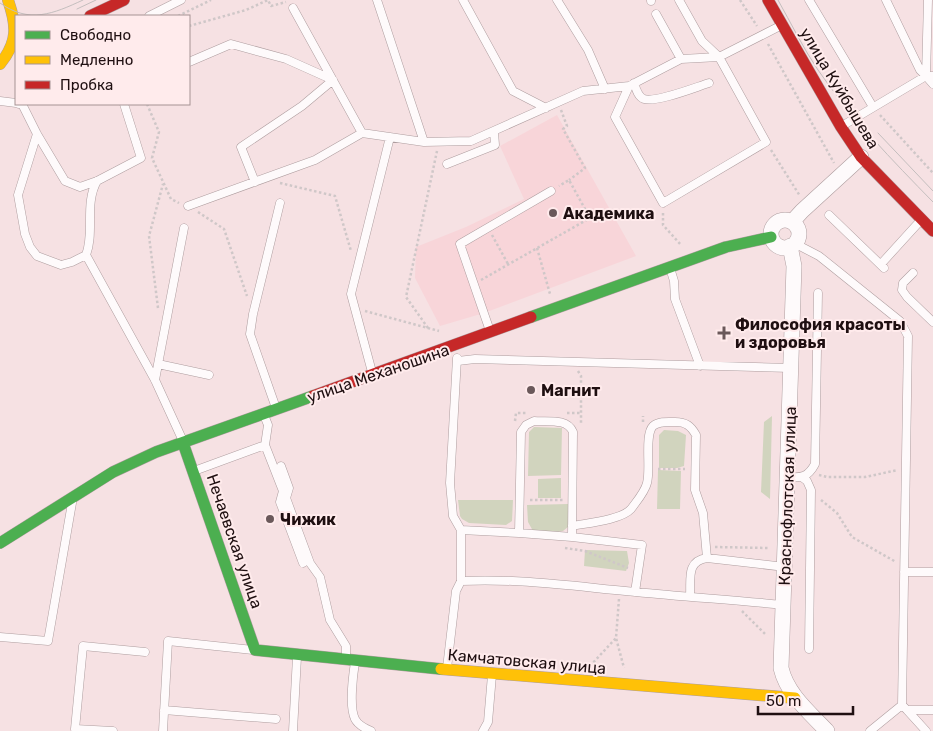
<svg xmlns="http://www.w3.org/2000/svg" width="933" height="731" font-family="Rubik,sans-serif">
<rect width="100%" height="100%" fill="#f6e1e3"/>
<!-- built -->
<path fill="#f8d5d9" d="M557 115 636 256 484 313 440 326 415 278 416 247 466 227 524 199 500 146Z"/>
<!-- green -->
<path fill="#d1d4be" d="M772 416 770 499 761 492 764 422Z
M534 427 562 428 561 475 528 476 529 432Z
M664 430 678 431 686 435 684 466 677 468H659V435Z
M658 470 681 471 680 509H657Z
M561 478V498H538V479Z
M458 500H513L512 521 506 525 469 523 462 519 460 516Z
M568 504V527L563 531 557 532 533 531 528 522 527 505Z
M585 550 627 551 629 563 626 571 584 566Z"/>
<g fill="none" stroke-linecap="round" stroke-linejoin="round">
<!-- lane casing -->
<g stroke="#ae9d9f" stroke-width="9">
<path id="lane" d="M377 0 424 142
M463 0 513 91 546 108
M557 0 588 50 605 89
M651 0V1
M809 0 873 107
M886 0 920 70 926 76H933
M293 8 362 133
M656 14 681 59
M149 16 181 0
M189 62 231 44 286 59 333 80 302 106 241 147 255 182
M926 76 928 0
M634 83C636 89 638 97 644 99 656 103 696 87 709 83
M629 86 615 117 663 203 766 142 719 57 702 41 679 0
M0 101 16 103
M19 104H22L37 134 65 181 80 187 97 181 141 158 124 104
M842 126 926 76 933 84
M37 134 18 195 25 234 30 247 37 256 61 265 72 262 86 255C95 232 84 204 97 181
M447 164 495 145 494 132
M188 206 315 160 362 133 424 142 471 141 583 91 629 86 681 59 719 57 780 26
M829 215 884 268
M794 243 819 256 900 321 908 336 902 705 870 731
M86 255 155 380 183 441
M881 264 921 220
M670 268 674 281 675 299 700 366
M913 273 903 283 902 290 907 297 933 322
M490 331 460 244 551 191
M457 358 450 483 453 516 461 530V581
M458 361 475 359 791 368
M158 364 209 375
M372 372 351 294 390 137
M155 380 184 228
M276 408 250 334 253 314 280 203
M534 421C548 422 567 418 573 432L572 537 519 533 521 432 526 425Z
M265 445 283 491 280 502 303 563
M281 466 289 488 286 498 310 563 320 577 330 620 346 646V659
M194 471 265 445 268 425 264 415
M788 477C802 478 808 477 815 464L818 293
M803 478 807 481 811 490 809 649
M572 526C587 523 621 520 631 509 636 502 645 492 647 483 651 469 644 435 653 426 659 421 668 422 675 422 686 422 691 426 696 435L695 490 703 513 707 558 785 567
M461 530 519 533
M572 537 642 545 635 592
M904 572H933
M690 596C691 579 686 561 707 558
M0 637 48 641 72 503
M355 662C353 675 349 707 355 719 358 725 364 728 371 731
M447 668 456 591 461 581C520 578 578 587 636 592 686 597 735 600 784 605
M902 705 907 710H933
M164 710 276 719
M907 710 926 731
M113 731 75 729 83 646 145 652
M163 731 168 641 253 650
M293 731 297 657
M483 731 488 722 492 675"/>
</g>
<!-- street casing -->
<g stroke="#ae9d9f" stroke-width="16">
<path id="street" d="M771 234a14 14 0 1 1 28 0a14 14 0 1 1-28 0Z
M792 222 802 211 861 157
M790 246 794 266 781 668C787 694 809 712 827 731"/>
</g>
<!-- fast casing -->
<g stroke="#ae9d9f" stroke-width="12">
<path id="fast" d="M531 317 726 247 771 237
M183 443 255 650 441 669
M0 543 113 472 156 452 313 396"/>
</g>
<!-- slow casing -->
<g stroke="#ae9d9f" stroke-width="12">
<path id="slow" d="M0 64C18 42 17 26 8 0
M441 669 795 698"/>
</g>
<!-- jam casing -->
<g stroke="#ae9d9f" stroke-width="12">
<path id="jam" d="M768 0 841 127 861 157 933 231
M90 16 124 0
M313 396 531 317"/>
</g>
<!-- path -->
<path stroke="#cfc7c8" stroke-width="2.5" stroke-dasharray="2.5 2.5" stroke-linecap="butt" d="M740 0 757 26
M178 16 211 0
M189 26 246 10 268 0 271 6 286 2
M768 44 834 163
M147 104 159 132 152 158 171 199 179 203
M561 110 567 126 563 129 585 168 569 180
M880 115 933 173
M771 150 800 196
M280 183 335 196 351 251
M198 212 224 229 247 296
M663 213V225L681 245
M492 235 508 264
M537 248 550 294
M481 280 590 218 569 180 559 186
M158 308 149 236 163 184
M365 311 439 331
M428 328 406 297 437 151
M578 371 581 376V425
M567 413H581
M515 421 516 413H527
M643 422V416
M658 469H685
M819 475 827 477H865L898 470
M530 500H564
M821 500 837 513 852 537 896 562
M715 547 769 548
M565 548 585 551 628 568
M619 599 616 638 624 668
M742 611 765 634
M590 666 616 638"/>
<!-- lane -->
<use href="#lane" stroke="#fefafb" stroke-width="8"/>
<!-- street -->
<use href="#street" stroke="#fefafb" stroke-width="15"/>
<!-- fast -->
<use href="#fast" stroke="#4caf50" stroke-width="11"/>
<!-- slow -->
<use href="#slow" stroke="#ffc107" stroke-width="11"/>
<!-- jam -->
<use href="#jam" stroke="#c62828" stroke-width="11"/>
<!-- tram -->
<path stroke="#c4bebe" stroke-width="1" d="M778 0C791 23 803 48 818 70 851 118 892 160 933 202
M0 3C29 24 53 14 83 0
M77 9 96 0
M878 133 933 191"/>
</g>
<!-- markers -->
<g fill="#6a585a" stroke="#ffebec" stroke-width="2">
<circle cx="553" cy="213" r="5"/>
<path d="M721.5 325.5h5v5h5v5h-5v5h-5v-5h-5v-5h5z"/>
<circle cx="531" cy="390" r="5"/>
<circle cx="270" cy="519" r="5"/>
</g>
<g text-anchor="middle" stroke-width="4" stroke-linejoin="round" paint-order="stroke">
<!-- street labels -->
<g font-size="16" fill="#1f0f11" stroke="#ffebec">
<text transform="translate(840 88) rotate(59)" y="6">улица Куйбышева</text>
<text transform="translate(378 373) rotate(-19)" y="6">улица Механошина</text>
<text transform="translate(787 496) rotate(-88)" y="6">Краснофлотская улица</text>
<text transform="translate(235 541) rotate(71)" y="6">Нечаевская улица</text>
<text transform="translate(527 661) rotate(5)" y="6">Камчатовская улица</text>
</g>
<!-- poi labels -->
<g font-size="16" font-weight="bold" fill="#1f0f11" stroke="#ffebec" text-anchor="start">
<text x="563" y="219">Академика</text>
<text x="735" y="330">Философия красоты<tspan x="735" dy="18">и здоровья</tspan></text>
<text x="541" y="396">Магнит</text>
<text x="280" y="525">Чижик</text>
</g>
</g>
<!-- legend -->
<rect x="15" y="15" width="175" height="90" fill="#ffebec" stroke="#a59394"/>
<rect x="25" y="31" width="25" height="8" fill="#4caf50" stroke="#a59394"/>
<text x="60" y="40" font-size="15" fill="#1f0f11">Свободно</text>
<rect x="25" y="56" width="25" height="8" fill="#ffc107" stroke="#a59394"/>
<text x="60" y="65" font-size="15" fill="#1f0f11">Медленно</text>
<rect x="25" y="81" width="25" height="8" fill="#c62828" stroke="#a59394"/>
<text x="60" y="90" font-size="15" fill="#1f0f11">Пробка</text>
<!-- scale -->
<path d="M758 706v8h95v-8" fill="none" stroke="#1f0f11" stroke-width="2.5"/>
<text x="766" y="706" font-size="15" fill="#1f0f11" stroke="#ffebec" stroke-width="4" paint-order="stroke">50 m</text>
</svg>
